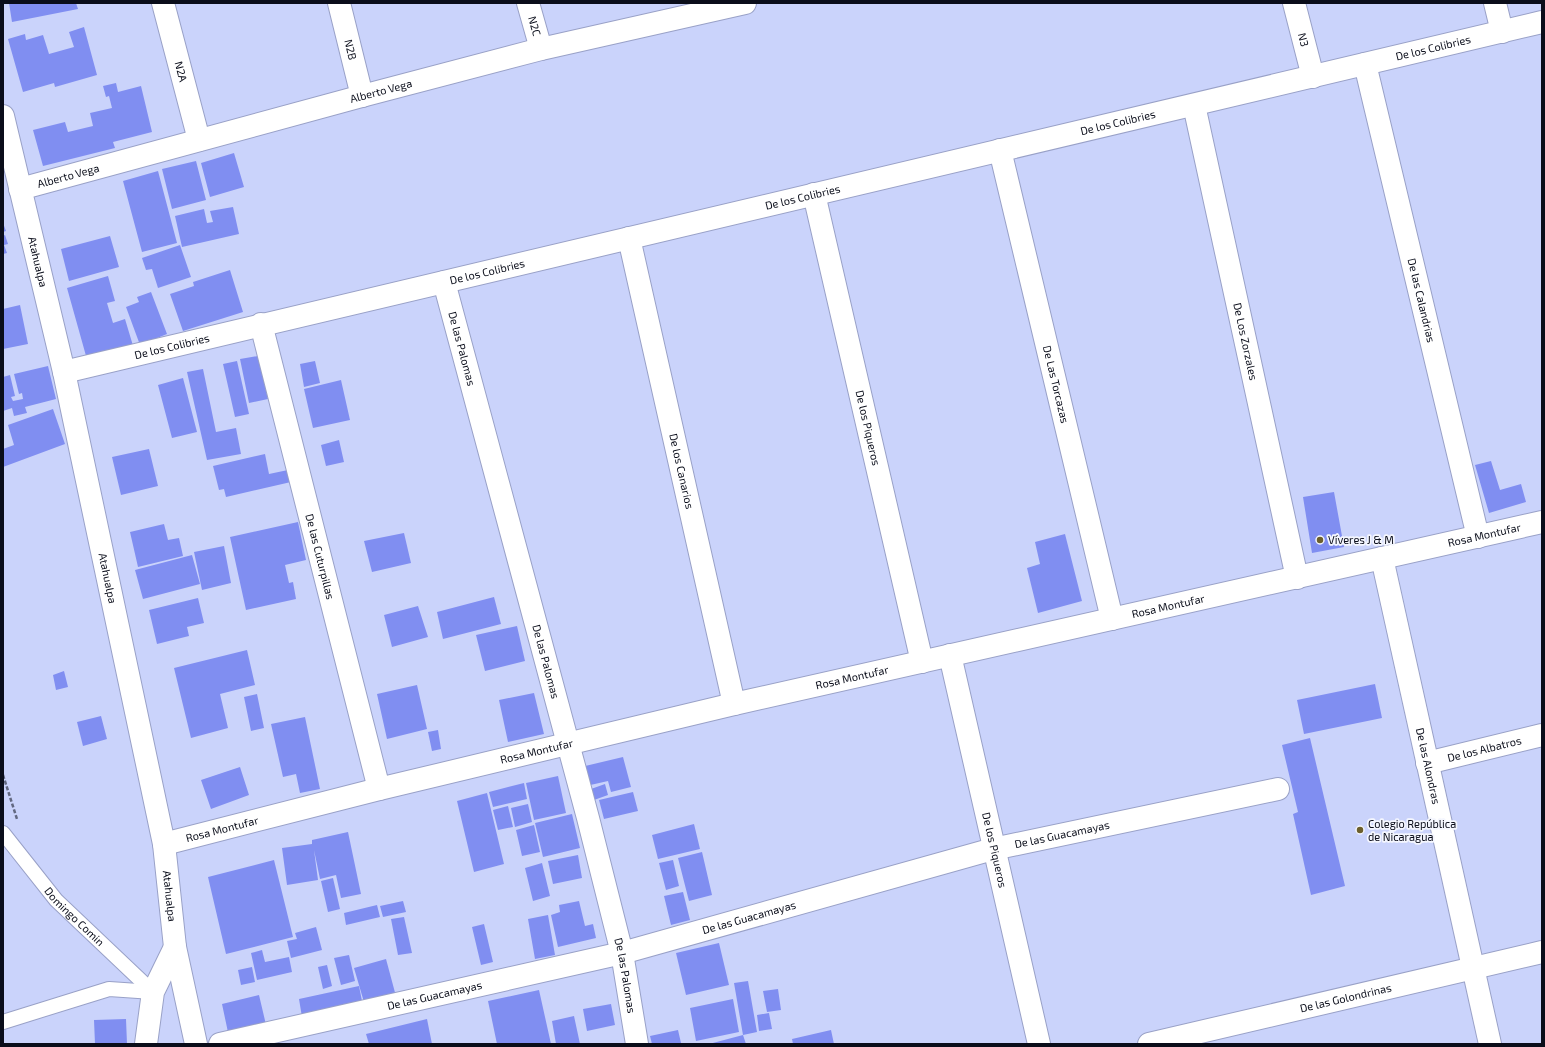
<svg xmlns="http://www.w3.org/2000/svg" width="1545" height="1047" font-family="'Exo 2',sans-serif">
<rect width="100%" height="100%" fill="#cad3fb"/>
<!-- building -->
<path fill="#808ef1" d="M9 3H76L78 9 12 22Z
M84 27 97 75 55 87 54 83 23 92 8 39 25 34 26 40 43 35 49 54 74 47 69 32Z
M116 83 118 92 141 86 152 132 113 142 115 148 43 166 33 130 65 122 68 132 93 126 90 113 112 108 109 96 106 97 103 86Z
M234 153 244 187 210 197 201 163Z
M196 161 206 200 172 209 162 169Z
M158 171 177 243 142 252 123 181Z
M233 207 239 234 182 247 175 216 204 209 207 223 213 222 210 211Z
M3 223 6 231 3 232Z
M5 235 8 244 4 245 7 253 3 254V236Z
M110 236 119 267 69 281 61 249Z
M180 245 191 277 158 288 152 269 146 270 142 258Z
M230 270 243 312 183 331 170 294 194 286 193 282Z
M108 276 115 301 107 303 113 323 125 319 134 349 88 363 67 288Z
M151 292 167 334 140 345 126 307 139 302 137 297Z
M20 305 28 344 3 349V309Z
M258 356 268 399 249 403 240 359Z
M237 361 249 414 235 417 223 364Z
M315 361 320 383 304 387 300 364Z
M48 366 56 399 25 407 27 413 14 416 12 408 3 411V377L10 375 15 396 11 397 13 401 23 399 22 393 19 394 14 374Z
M203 369 216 432 236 428 241 454 207 460 187 372Z
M183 378 197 432 172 438 158 385Z
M341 380 350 420 313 428 304 389Z
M53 409 65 444 3 467V449L14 445 8 425Z
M339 440 344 462 326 466 321 445Z
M149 449 158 486 121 495 112 457Z
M265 454 269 474 288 470 291 482 226 497 224 489 219 490 213 466Z
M1491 461 1500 490 1521 484 1526 502 1489 513 1475 465Z
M1334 492 1344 547 1312 553 1303 497Z
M298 522 306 560 285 565 289 583 293 582 296 599 246 610 230 537Z
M164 524 168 540 179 538 183 556 138 567 130 532Z
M404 533 411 563 372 572 364 541Z
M1065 534 1082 601 1038 613 1027 568 1040 564 1035 542Z
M224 546 231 583 202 590 194 552Z
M192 555 200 584 143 599 135 570Z
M494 597 501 624 443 639 437 612Z
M198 598 204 623 187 627 189 636 157 644 149 610Z
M418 606 428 637 392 647 384 615Z
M517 626 525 661 485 671 476 635Z
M247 650 255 685 220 694 228 728 191 738 174 668Z
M64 671 68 687 56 690 53 675Z
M1375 684 1382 718 1304 734 1297 700Z
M417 685 427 729 387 739 377 694Z
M534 693 544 734 508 742 499 700Z
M257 694 264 728 251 731 244 697Z
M101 716 107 739 83 746 77 722Z
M305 717 320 789 300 793 296 774 283 777 271 724Z
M438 730 441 749 432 751 428 732Z
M1310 738 1345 886 1311 895 1293 814 1298 812 1282 745Z
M623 757 631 787 611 792 608 781 586 786 581 767Z
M240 767 249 795 211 809 201 780Z
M558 776 566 813 534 820 526 783Z
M524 783 527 799 493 807 489 792Z
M605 784 608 795 594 800 591 789Z
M633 792 638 811 604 819 599 800Z
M487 793 504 864 474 872 457 801Z
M528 804 532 822 515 827 511 808Z
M508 806 513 827 498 830 493 810Z
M572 814 580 848 543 857 535 823Z
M694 824 700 849 658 859 652 835Z
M534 825 540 852 522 856 516 830Z
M348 832 361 894 341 898 336 875 320 879 314 850 318 880 287 885 282 848 312 844V840Z
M702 852 712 895 689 901 678 858Z
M578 855 582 878 553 884 548 861Z
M274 860 293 937 226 954 208 877Z
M673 860 679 886 666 890 659 863Z
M542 863 550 896 533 901 525 868Z
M333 878 340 909 328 912 321 881Z
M683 892 690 920 671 925 664 896Z
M403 901 406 912 383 917 380 906Z
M579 901 585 926 593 924 596 938 558 947 551 915 560 912 559 905Z
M377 905 380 917 346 925 344 913Z
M548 915 555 955 535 959 528 919Z
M404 917 412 953 398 955 391 919Z
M484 924 493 962 481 965 472 927Z
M316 927 322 950 291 958 287 941 297 939 295 933Z
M719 943 729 985 686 995 676 953Z
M262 950 265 962 289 957 292 972 257 980 251 953Z
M349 955 355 981 341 985 334 958Z
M386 959 397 1000 366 1009 354 968Z
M327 965 332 986 323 989 318 967Z
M252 967 255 982 241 985 238 970Z
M748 981 757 1032 743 1035 746 1044H709L743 1035 734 983Z
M359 986 364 1011 303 1023 299 999Z
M778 989 781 1010 767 1012 763 991Z
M539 990 551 1044H497L488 1001Z
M259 995 267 1029 229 1037 222 1004Z
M733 999 739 1032 696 1041 690 1008Z
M611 1004 615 1025 587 1031 583 1009Z
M769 1013 772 1029 759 1031 757 1015Z
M574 1016 580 1044H556L552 1021Z
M126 1019 127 1044H95L94 1020Z
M427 1019 432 1044H369L366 1034Z
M678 1030 681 1043 652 1044 650 1036Z
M831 1030 834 1044H793L792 1039Z"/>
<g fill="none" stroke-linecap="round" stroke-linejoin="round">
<!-- lane casing -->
<g stroke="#99a1c7" stroke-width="16">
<g id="lane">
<path id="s1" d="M3 833 56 900 153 992"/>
<path d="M3 1022 109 989 153 992"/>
</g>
</g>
<!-- street casing -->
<g stroke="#99a1c7" stroke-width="24">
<g id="street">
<path id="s2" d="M163 3 199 140"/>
<path id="s3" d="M339 3 362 96"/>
<path id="s4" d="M528 3 541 49"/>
<path id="s5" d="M1294 3 1313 77"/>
<path d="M1495 3 1502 32"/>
<path id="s6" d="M1365 64 1478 537"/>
<path id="s7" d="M1194 105 1297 578"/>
<path id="s8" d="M1000 150 1112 619"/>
<path id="s9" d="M20 189 362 96 541 49 745 3"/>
<path id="s10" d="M814 194 922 662"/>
<path id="s11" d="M629 238 734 704"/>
<path id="s12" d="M444 282 588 818 622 953 637 1044"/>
<path id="s13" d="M261 324 379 789"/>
<path id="s14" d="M64 372 1542 22"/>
<path id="s15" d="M1382 558 1490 1044"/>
<path id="s16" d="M950 655 1039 1044"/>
<path id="s17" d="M1427 763 1542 735"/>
<path id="s18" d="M164 844 379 789 734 704 1542 522"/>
<path d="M146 1044 153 992 175 947"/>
<path id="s19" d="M220 1044 622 953 993 849 1278 789"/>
<path id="s20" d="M1149 1044 1542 952"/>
</g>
</g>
<!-- secondary casing -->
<g stroke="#99a1c7" stroke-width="24">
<g id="secondary">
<path id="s21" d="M3 116 64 372 164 844 175 947 196 1044"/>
</g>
</g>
<!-- path -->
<path stroke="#626881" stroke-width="2.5" stroke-dasharray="4 2" stroke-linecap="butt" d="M3 775 17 819"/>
<!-- lane -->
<use href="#lane" stroke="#fff" stroke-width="14"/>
<!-- street -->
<use href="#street" stroke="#fff" stroke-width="22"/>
<!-- secondary -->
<use href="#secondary" stroke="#fff" stroke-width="22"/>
</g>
<!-- markers -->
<g fill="#6c5f2c" stroke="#f4f6fe" stroke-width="1.5">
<circle cx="1320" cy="540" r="4"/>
<circle cx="1360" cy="830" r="4"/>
</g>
<g text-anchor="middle" stroke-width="3.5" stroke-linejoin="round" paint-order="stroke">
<!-- street labels -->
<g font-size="11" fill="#0a0d1a" stroke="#f4f6fe">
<text dy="4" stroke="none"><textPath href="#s4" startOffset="24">N2C</textPath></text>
<text dy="4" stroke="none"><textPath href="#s5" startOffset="38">N3</textPath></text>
<text dy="4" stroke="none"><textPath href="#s14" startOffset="1407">De los Colibries</textPath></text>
<text dy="4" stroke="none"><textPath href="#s3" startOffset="48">N2B</textPath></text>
<text dy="4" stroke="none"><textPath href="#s2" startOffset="71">N2A</textPath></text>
<text dy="4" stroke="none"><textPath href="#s9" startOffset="374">Alberto Vega</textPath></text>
<text dy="4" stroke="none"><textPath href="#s14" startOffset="1083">De los Colibries</textPath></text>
<text dy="4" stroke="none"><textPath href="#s9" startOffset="50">Alberto Vega</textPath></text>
<text dy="4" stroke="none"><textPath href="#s14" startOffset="759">De los Colibries</textPath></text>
<text dy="4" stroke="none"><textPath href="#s21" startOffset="150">Atahualpa</textPath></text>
<text dy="4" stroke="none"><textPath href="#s14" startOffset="435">De los Colibries</textPath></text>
<text dy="4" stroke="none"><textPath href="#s6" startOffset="243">De las Calandrias</textPath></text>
<text dy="4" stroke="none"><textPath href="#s7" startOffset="242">De Los Zorzales</textPath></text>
<text dy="4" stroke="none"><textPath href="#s14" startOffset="111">De los Colibries</textPath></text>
<text dy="4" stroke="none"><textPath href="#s12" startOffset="69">De las Palomas</textPath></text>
<text dy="4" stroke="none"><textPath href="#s8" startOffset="241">De Las Torcazas</textPath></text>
<text dy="4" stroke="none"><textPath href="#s10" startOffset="240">De los Piqueros</textPath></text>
<text dy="4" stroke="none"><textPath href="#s11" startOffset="239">De los Canarios</textPath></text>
<text dy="4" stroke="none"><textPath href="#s18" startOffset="1356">Rosa Montufar</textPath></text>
<text dy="4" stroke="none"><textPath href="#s13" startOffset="240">De las Cuturpillas</textPath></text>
<text dy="4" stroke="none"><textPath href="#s21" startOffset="474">Atahualpa</textPath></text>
<text dy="4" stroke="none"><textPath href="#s18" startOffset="1032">Rosa Montufar</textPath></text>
<text dy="4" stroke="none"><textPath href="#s12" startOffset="393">De las Palomas</textPath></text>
<text dy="4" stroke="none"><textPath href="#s18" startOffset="708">Rosa Montufar</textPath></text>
<text dy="4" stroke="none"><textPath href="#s17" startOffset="59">De los Albatros</textPath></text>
<text dy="4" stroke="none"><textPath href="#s18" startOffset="384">Rosa Montufar</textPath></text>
<text dy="4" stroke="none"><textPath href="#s15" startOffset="213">De las Alondras</textPath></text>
<text dy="4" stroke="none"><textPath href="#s18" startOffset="60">Rosa Montufar</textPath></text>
<text dy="4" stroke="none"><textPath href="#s19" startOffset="868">De las Guacamayas</textPath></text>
<text dy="4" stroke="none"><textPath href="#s16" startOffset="200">De los Piqueros</textPath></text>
<text dy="4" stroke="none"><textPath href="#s21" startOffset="798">Atahualpa</textPath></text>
<text dy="4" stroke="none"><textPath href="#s1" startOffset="110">Domingo Comin</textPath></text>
<text dy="4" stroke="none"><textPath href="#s19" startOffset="544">De las Guacamayas</textPath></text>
<text dy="4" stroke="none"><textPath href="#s12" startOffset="717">De las Palomas</textPath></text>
<text dy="4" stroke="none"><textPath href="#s19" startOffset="220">De las Guacamayas</textPath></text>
<text dy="4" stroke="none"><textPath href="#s20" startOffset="202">De las Golondrinas</textPath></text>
</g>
<!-- poi labels -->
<g font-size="11" fill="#0a0d1a" stroke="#f4f6fe" text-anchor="start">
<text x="1328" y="544">Víveres J &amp; M</text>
<text x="1368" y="828">Colegio República<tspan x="1368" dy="13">de Nicaragua</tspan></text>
</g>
</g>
<!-- border -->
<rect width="1545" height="1047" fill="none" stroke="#0a0d1a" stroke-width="8"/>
</svg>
